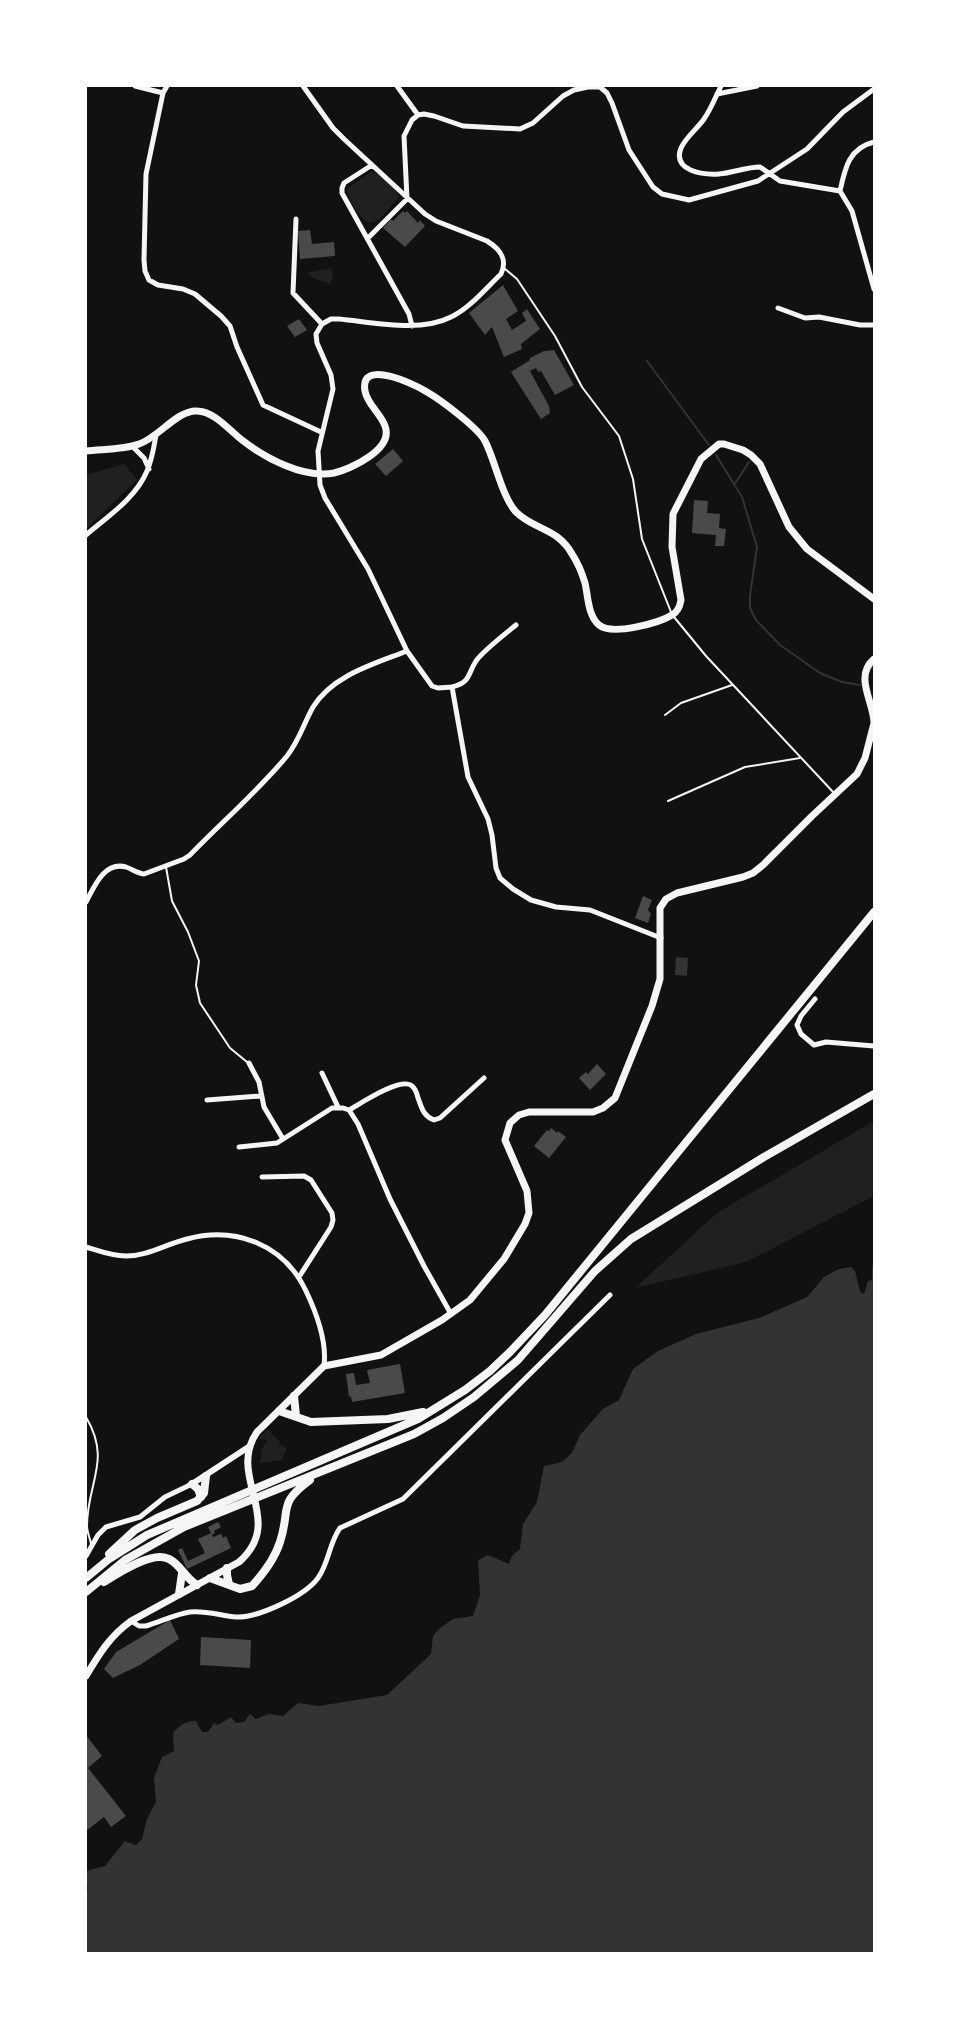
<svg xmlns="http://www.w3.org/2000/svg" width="960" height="2039" font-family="Rubik,sans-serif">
<rect width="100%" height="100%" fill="#111"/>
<!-- green -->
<path fill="#202020" d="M372 171C382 175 395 187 399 197L380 219 370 223C359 219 350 202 347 191L348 188Z
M332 268 333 276 330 284 313 278 307 273Z
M124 464 137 480 86 529V475Z
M874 1121V1196L746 1262 635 1288 717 1213Z
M267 1429 280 1442 279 1444 287 1448 282 1460 260 1463 262 1449 267 1440 259 1439Z"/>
<!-- water -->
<path fill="#333" d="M676 957 688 958 687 976 675 975Z
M874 1263V1953H86V1890L88 1889 86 1882V1871L105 1866 125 1841 136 1845 142 1839 147 1819 156 1802 154 1778 162 1757 174 1751 173 1733C180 1725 185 1721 196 1721L202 1732H208L214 1723 218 1725 231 1717 236 1723 244 1722 250 1714 256 1719 269 1714 283 1716 298 1703 319 1706 387 1695 431 1654 433 1636 440 1628 453 1619 473 1616 480 1595 478 1560 488 1555 509 1564 512 1556 520 1549 523 1524 537 1502 544 1466 562 1462 572 1453 580 1435 603 1409 619 1400 633 1369 658 1351 696 1334 759 1318 807 1297 824 1277 839 1269 851 1267 855 1271 860 1292 864 1294 868 1281 872 1280V1267Z"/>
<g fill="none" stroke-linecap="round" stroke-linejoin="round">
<!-- stream -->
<path stroke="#333" stroke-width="2" d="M647 361 709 445
M716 455 742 497 757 547 750 596V608L756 620 780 645 820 673 842 682 860 685
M734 485 749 462"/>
</g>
<!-- building -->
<path fill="#4a4a4a" d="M403 211 405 213 407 211 418 223 420 220 425 226 405 247 383 228 391 219 393 221Z
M310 230 312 244 334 242 335 256 300 259 298 231Z
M503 285 518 311 506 319 512 330 526 321 522 313 527 309 540 329 521 344 522 349 504 357 492 327 485 335 469 313Z
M299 319 307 330 295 337 287 326Z
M554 350 574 385 555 395 541 371 538 372 536 368 530 371 549 406 550 413 541 419 511 372 530 360V358L544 351Z
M393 449 403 461 386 476 375 464Z
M694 500 708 501 707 513 720 514 719 528 726 529 724 546H715L716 535 692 533Z
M643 896 652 900 648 910 651 914 648 923 635 918Z
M597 1064 606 1074 590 1090 579 1078 586 1072 588 1074Z
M551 1128 557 1133 558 1131 566 1137 549 1158 534 1146 547 1130 549 1131Z
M400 1364 405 1393 352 1402 351 1396 349 1397 346 1374 354 1373 356 1385 370 1383 367 1370Z
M218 1522 221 1527 214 1531 215 1533 212 1535 213 1537 221 1534 223 1538 226 1536 231 1548 187 1569 178 1550 182 1548 188 1561 205 1553 198 1539 211 1533 208 1527Z
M170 1620 179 1639 140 1665 113 1678 104 1669 116 1652Z
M201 1637 251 1640 250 1668 200 1665Z
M86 1735 102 1756 88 1768 126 1816 111 1827 104 1817 86 1831Z"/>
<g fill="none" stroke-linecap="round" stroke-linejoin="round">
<!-- service -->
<path stroke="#f5f5f5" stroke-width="2" d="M504 268 517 279 555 336 582 387 619 436 633 479 642 539 671 612
M674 617 706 656 834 793
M665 715 681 703 732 685
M668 801 745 767 800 758
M166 867 172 901 188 932 199 961 196 985 200 1003 230 1048 247 1062
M86 1417C112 1461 87 1482 87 1526 87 1532 90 1538 91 1544"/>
<!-- minor -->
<path stroke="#f5f5f5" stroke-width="5" d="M135 86 163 93
M167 86 163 93 146 174 144 260 145 271 149 280 158 285 183 289 195 294 221 316 230 326 237 347 263 405 321 432
M397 86 418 115
M721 86C716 96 711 109 704 119 697 129 686 137 681 148 672 171 703 175 719 174 733 173 746 167 760 167L780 181 840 191 852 211 874 289
M717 94 757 86
M372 165 344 183 342 188V193L409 314 412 326
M840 191C845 168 849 148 874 142
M296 219 293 293 322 324 331 319H339C372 322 420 333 451 317 470 308 486 288 501 274 508 259 500 249 487 241L436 221 425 214 344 139 333 128 303 86
M368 238 407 199 404 136 412 120 418 115 424 114 434 116 463 126 520 129 533 123 563 96 574 90 588 87H600L607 93 612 103 629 150 653 187 662 194 689 200 758 181 807 149 843 112 874 89
M778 308 805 318 819 317 860 325H874
M132 446 144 458 149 469
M86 535C107 517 136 498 147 471 152 460 154 447 156 435
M407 651 432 686 438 688 452 687 468 777 488 819 492 835 496 868 500 878 513 889 531 900 556 907 590 910 661 938
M452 687C471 682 467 675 476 661 483 651 505 634 516 625
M86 902C94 887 104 861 126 867 132 869 137 873 144 874L184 859 190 855C222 822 258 791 287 756 299 741 304 723 313 707 333 675 374 664 407 651L368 569 325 498 320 485 318 451 333 389 331 375 317 343 316 334 322 324
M815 999 801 1016 797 1025 801 1034 814 1045 826 1042 874 1046
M249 1063 259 1082 264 1107 283 1139
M322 1073 338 1107
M207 1100 260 1096
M349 1110C360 1104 401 1076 412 1086 416 1089 417 1094 418 1098 422 1108 423 1116 434 1120L440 1118 484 1078
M239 1147 277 1143 332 1108H343L349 1110 358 1124 390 1199 424 1266 451 1314
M262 1177 304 1176 311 1180 332 1213 333 1220 331 1227 299 1277
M86 1247C99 1251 111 1256 126 1256 148 1256 166 1244 187 1239 235 1226 284 1244 306 1291 316 1312 327 1342 324 1366
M86 1556 98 1535 106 1527 140 1517 165 1497 192 1484
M131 1621 139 1626H146C160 1622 176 1614 190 1612 205 1610 222 1616 236 1617 258 1618 305 1596 318 1578 329 1563 329 1543 340 1528L403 1499 610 1295"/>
<!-- tertiary -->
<path stroke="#f5f5f5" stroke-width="6" d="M192 1484 250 1446"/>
<!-- secondary -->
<path stroke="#f5f5f5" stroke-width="7" d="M86 451C103 449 123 450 139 444 158 438 177 410 197 411 214 411 230 431 242 440 265 458 304 479 334 473 351 469 394 449 385 426 381 414 367 404 365 391 359 357 416 385 427 392 441 400 478 428 485 441 495 460 502 497 516 512 534 530 558 528 572 554 578 563 582 573 585 583 588 596 588 616 599 625 612 636 659 623 672 615 678 612 680 606 681 600L672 547 673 514 701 459 719 444H724L743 450 751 455 760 464 789 527 807 549 874 599
M874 659C854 676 873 701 874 722
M86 1676C99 1654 110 1636 131 1621L239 1562C287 1520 226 1477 257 1432L324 1366 381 1355 442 1320 470 1300 504 1259 525 1224 529 1213 527 1191 505 1140 510 1123 519 1115 529 1112H593L603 1108 615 1098 652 1006 660 979V908L666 899 677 893 743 877 753 873 763 865 812 816 857 774 865 758 874 723"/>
<!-- trunk -->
<path stroke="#f5f5f5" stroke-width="8" d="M294 1396 296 1416
M279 1411 311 1422 388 1419 423 1412
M192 1484 198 1489 201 1497
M109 1554 135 1530 157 1518 197 1501 204 1493 206 1476
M227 1568V1575L229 1584
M86 1578 109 1559 147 1535 418 1419 465 1390 490 1371 510 1352 545 1315 874 912
M210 1578 240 1589 252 1586C263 1574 275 1558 280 1542 291 1509 277 1504 310 1480
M104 1582C118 1573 153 1550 169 1559 180 1564 185 1578 197 1585
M86 1592 125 1560 184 1527 414 1434 443 1418 474 1397 518 1360 595 1271 631 1239 764 1157 874 1094
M179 1594 182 1573"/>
</g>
<!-- border -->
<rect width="960" height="2039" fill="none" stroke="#ffffff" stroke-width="174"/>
</svg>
